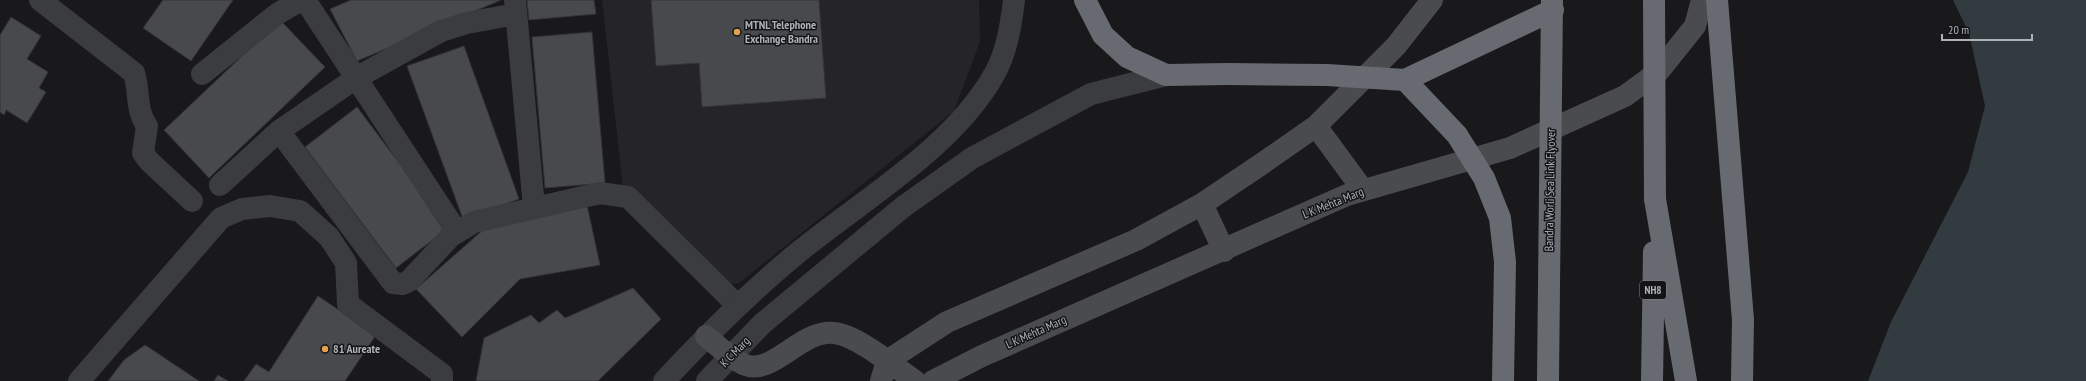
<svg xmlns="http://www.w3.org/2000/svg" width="2086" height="381" font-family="'PT Sans Narrow',sans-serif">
<rect width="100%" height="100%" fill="#19191b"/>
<!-- built -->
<path fill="#252528" d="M602 0H979L980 42 954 111 739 283 708 286 624 197Z"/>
<!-- water -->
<path fill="#323b40" d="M1953 0H2086V381H1868L1891 322 1968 172 1985 106 1969 33Z"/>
<!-- building -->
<path fill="#48494d" stroke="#333437" d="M163 0H233L191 61 143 28Z
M351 0H501L357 61 330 9Z
M527 0H594L596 14 529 20Z
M651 0H819L826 98 702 107 699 63 656 66Z
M11 17 41 36 27 59 48 72 39 88 46 92 27 123 6 110 4 115 0 112V35Z
M280 20 325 67 209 178 164 130Z
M592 32 605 183 545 188 532 37Z
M464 46 519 199 463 219 407 66Z
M357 107 448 228 396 268 305 147Z
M587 205 600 265 520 279 462 337 416 289 483 230Z
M633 288 661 319 598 381H476L484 338 531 315 539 323 557 310 565 318Z
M318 296 376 335 345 381H244L256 364 269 372Z
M145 345 199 381H108L124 360Z
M218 375 228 381H214Z"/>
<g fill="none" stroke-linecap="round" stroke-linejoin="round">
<!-- minor -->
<path stroke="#3a3c40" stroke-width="22" d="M40 0 134 73C140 91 135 109 147 126L143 153 149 161 192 201
M305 0 457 232
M515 0 534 207
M202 74 277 14 301 0
M279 131 393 283 403 284 409 281 451 236 474 222 600 193 628 197 737 305
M220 185 279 131 356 78 441 31 467 23 516 14
M79 381 221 218 242 209 270 206 300 211 329 237 346 263 348 304 442 374V381"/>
<!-- tertiary -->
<path stroke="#3a3c40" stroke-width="22" d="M664 381C706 336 748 294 795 255 860 201 954 148 995 73 1007 51 1011 25 1014 0
M707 381 763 323 903 207 972 158 1091 94 1166 75"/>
<!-- secondary -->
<path stroke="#494b4f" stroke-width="22" d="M1316 126 1363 190
M1202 204 1224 251
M706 336C718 346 729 357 743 364 772 378 800 329 834 333 857 335 895 367 915 381
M881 381 887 361 947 322 1136 240 1202 204 1263 163 1316 126 1396 46 1432 0
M933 381 982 356 1347 195 1510 148 1625 96 1659 71 1695 26 1702 0"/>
<!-- motorway -->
<path stroke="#676a70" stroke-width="22" d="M1085 0 1103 35 1127 57 1166 75 1227 74
M1717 0 1743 320 1742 381
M1405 80 1553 10
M1655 199 1686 381
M1652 381 1654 252"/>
<!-- motorway-bridge -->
<path stroke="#676a70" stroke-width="22" d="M1654 0 1655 199
M1227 74 1327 75 1405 80 1457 135 1484 178 1500 218 1505 262 1503 381
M1548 381 1552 0"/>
</g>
<!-- markers -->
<g fill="#e1a24b" stroke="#141416" stroke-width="1.5">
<circle cx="737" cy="32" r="4"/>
<circle cx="325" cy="349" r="4"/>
</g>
<g text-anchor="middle" stroke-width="3" stroke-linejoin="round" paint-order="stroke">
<!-- shield labels -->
<rect fill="#141416" stroke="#7f8388" stroke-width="1" x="1640" y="281" width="26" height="18" rx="3"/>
<g font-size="11" font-weight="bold" fill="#adb2b9">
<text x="1653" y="294">NH8</text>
</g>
<!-- poi labels -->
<g font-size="12" font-weight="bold" fill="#adb2b9" stroke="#141416" text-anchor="start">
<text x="745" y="29">MTNL Telephone<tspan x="745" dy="14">Exchange Bandra</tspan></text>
<text x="333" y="353">81 Aureate</text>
</g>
<!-- street labels -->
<g font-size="12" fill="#adb2b9" stroke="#141416">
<text transform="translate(1550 190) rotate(-89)" y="4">Bandra Worli Sea Link Flyover</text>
<text transform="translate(1333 203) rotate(-22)" y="4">L K Mehta Marg</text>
<text transform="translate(1036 332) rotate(-24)" y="4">L K Mehta Marg</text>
<text transform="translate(735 352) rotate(-46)" y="4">K C Marg</text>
</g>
</g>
<!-- scale -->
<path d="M1942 34v6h90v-6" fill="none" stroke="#adb2b9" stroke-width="2"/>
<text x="1948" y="34" font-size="12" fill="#adb2b9" stroke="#141416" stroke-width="3" paint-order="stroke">20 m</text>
</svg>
